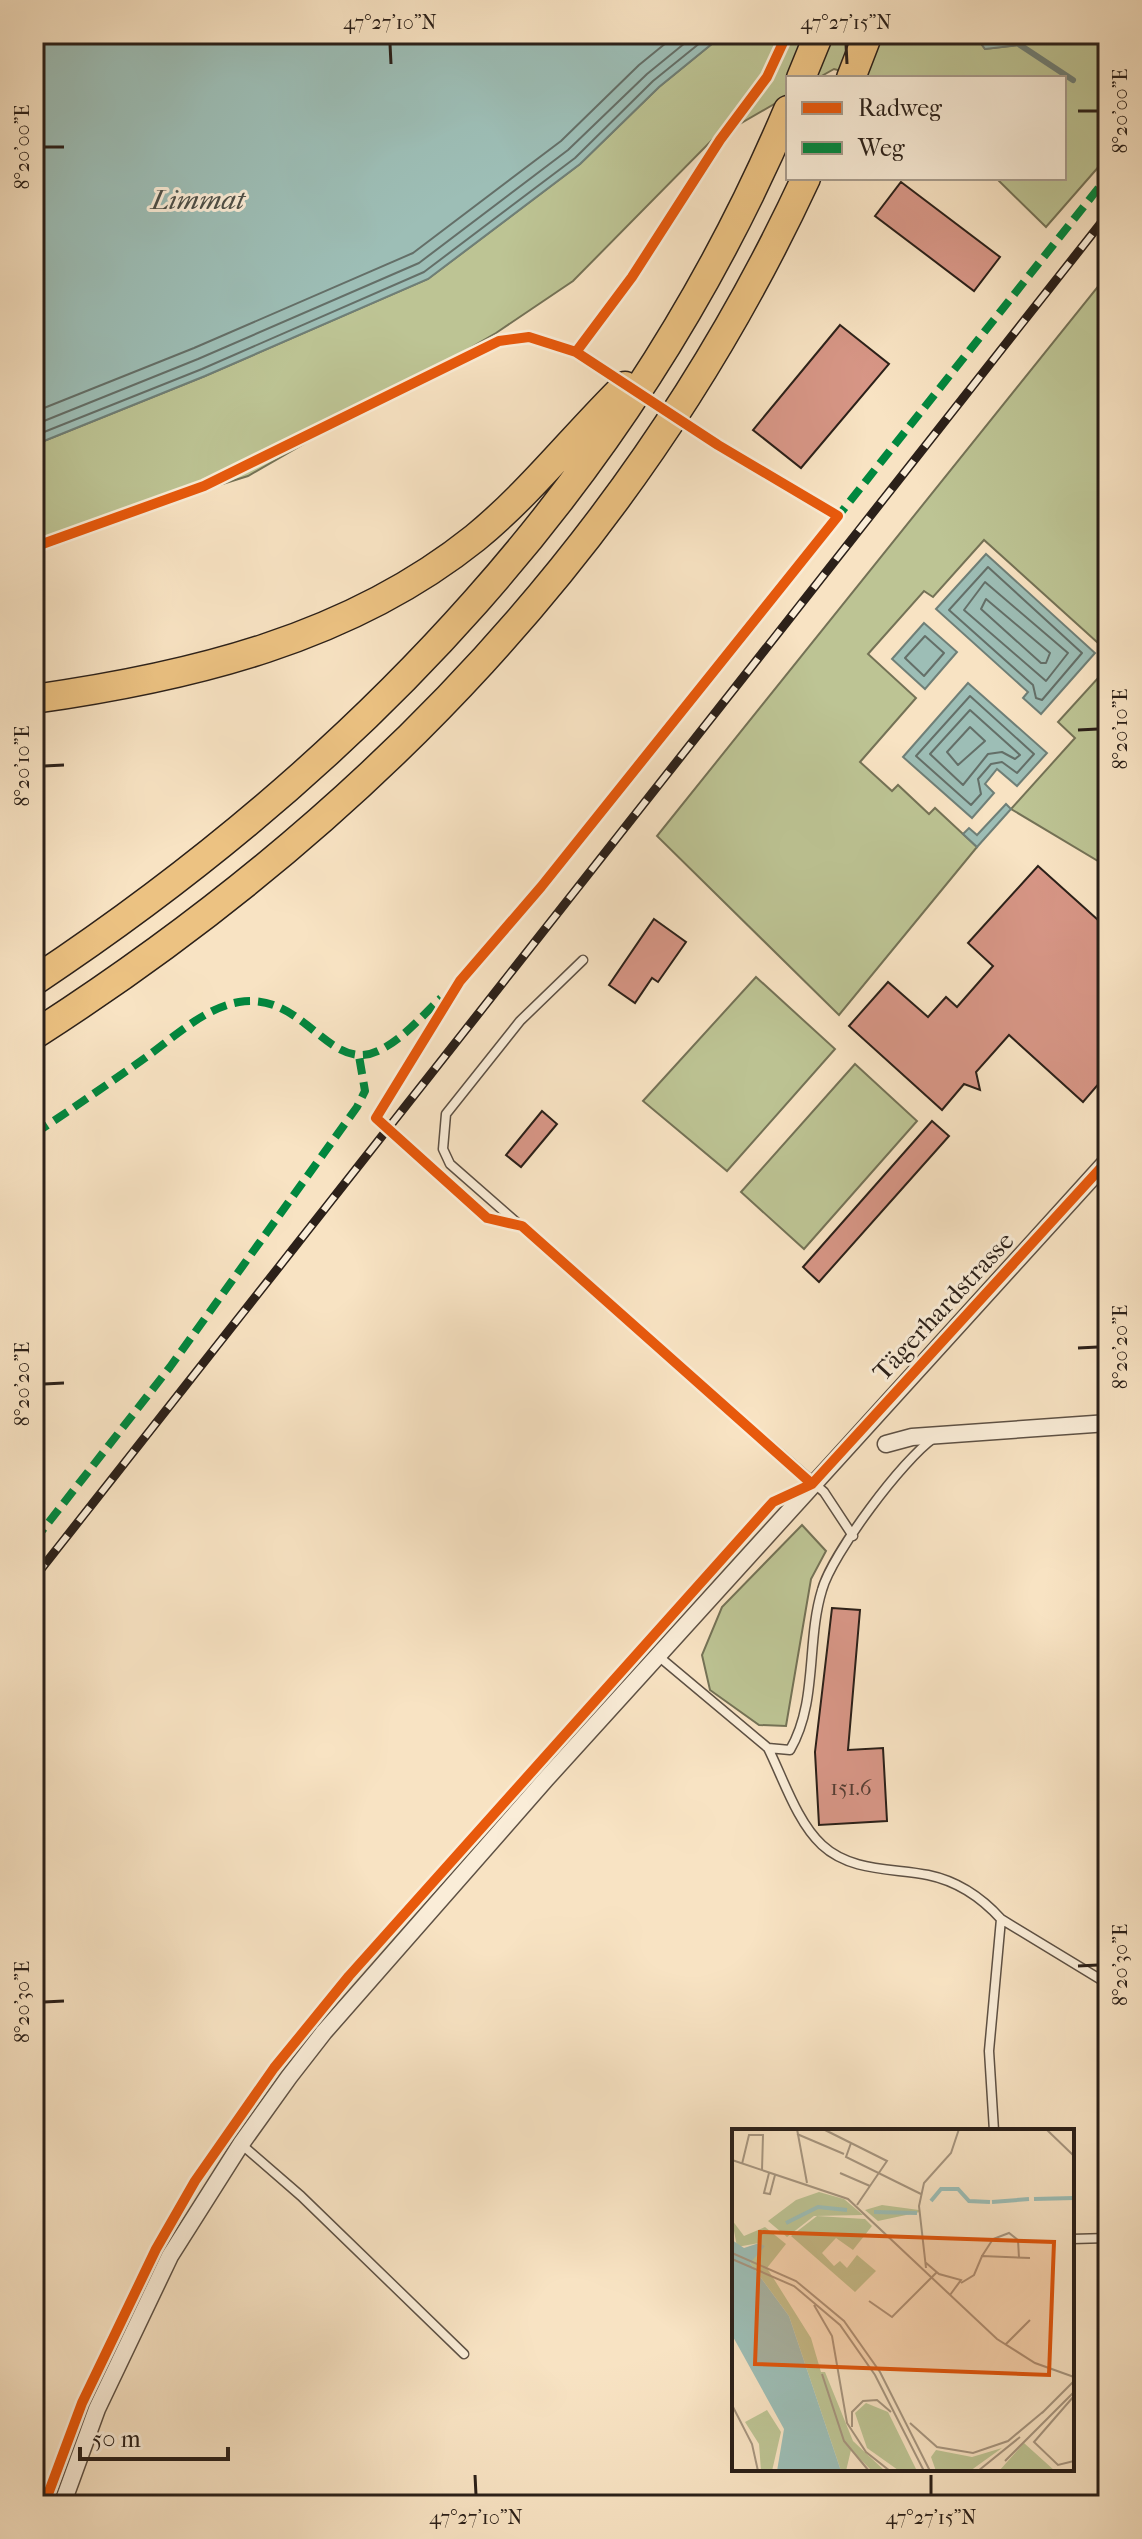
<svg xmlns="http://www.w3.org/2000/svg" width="1142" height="2539" font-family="'IM FELL French Canon',serif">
<rect width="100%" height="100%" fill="#f8e3c3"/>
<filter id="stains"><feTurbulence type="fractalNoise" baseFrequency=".0025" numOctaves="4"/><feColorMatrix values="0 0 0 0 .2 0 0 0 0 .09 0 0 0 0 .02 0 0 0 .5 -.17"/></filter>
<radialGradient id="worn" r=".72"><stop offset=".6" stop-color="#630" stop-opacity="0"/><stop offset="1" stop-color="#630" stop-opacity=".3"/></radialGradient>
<!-- green -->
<path fill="#bdc494" stroke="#747256" stroke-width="2" d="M724 34H974L985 49 1019 45 1026 34H1108V156L1046 227 996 178H1064V78H868L834 69 818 78H788V96L712 140 573 281 496 333 248 476 34 543V445L205 376 428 279 580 164 659 87Z
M1108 274V652L984 540 933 597 924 591 868 654 916 698 860 762 892 791 898 785 929 814 935 808 977 847 839 1015 657 836Z
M1108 667V867L1011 809 1075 738 1058 722Z
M756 977 835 1049 727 1171 643 1101Z
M855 1064 917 1121 804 1249 741 1192Z
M802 1525 826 1551 811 1579 786 1726 759 1725 710 1690 702 1655 722 1607Z"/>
<!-- water -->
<path fill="#9dbeb6" stroke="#6f7f77" stroke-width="2" d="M34 34H724L659 87 580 164 428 279 205 376 34 445Z
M974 34H1026L1020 45 985 49Z
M986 554 1095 653 1041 714 1023 698 1028 692 936 609Z
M924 623 957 652 925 689 892 659Z
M968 683 1047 753 1017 786 997 769 985 784 994 793 972 818 903 757Z
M1006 804 1011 809 977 847 963 834 969 828 977 835Z"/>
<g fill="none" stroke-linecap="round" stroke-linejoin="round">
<!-- shore -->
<path stroke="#646f68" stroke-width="2" d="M34 412 194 348 413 253 561 141 639 65 677 34
M34 425 198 359 419 263 568 150 647 74 696 34
M34 436 202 369 424 272 575 158 653 81 711 34
M988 567 1082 653 1042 700 1036 698 1033 685 949 610Z
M985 582 1068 653 1046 681 964 610Z
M986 599 1050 653 1046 663H1041L981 609Z
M925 636 944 653 924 676 905 658Z
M970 696 1034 754 1017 773 1002 762 991 764 978 779 981 794 971 805 916 756Z
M970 710 1020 755 1015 759 1002 752 988 754 963 785 930 754Z
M970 727 985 741 958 765 947 752Z"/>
<!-- stream -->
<path stroke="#6f7f77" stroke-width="6" d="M1020 45 1073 80"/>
</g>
<!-- building -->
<path fill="#d79686" stroke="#2b2019" stroke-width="2" d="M901 182 1000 257 974 291 875 216Z
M840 325 889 364 801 468 753 430Z
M1038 866 1108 929V1073L1083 1102 1009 1035 976 1072 980 1090 964 1084 942 1110 849 1026 888 982 928 1017 946 997 957 1007 993 966 968 943Z
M654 919 686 942 658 982 652 978 635 1003 609 985Z
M542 1111 557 1124 521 1167 506 1155Z
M932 1121 949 1136 819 1282 803 1267Z
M832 1608 860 1610 848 1750 883 1748 887 1821 819 1825 815 1752Z"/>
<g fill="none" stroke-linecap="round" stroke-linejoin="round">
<!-- lane casing -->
<g stroke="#5e5144" stroke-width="11">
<path id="lane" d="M583 960 520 1021 446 1114 443 1149 450 1164 824 1492 853 1536
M657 1655 768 1748 790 1750C818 1702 806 1642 822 1590 832 1554 903 1459 934 1438
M768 1748C783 1778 797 1822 822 1845 851 1872 893 1868 928 1875 957 1881 982 1898 1001 1919L989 2051 994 2131
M1001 1919 1108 1984
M241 2144 301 2196 464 2354
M1072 2239 1108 2238"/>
</g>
<!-- street casing -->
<g stroke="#5e5144" stroke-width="19">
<path id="street" d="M886 1444 912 1437 1108 1423
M62 2505 97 2409 170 2256 241 2144 289 2077 324 2032 546 1779 1108 1160"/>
</g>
<!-- highway casing -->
<g stroke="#2b2019" stroke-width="31">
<path id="highway" d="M801 78 819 34
M851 78 868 34
M34 699C190 677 349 639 475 538 530 493 574 436 625 386
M34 981C362 763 633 477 788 110
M34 1035C367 821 638 540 806 178"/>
</g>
<!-- lane -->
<use href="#lane" stroke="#faedd8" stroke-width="8"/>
<!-- street -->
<use href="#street" stroke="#faedd8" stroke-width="16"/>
<!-- highway -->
<use href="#highway" stroke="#ecc282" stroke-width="28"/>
<!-- rail casing -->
<g stroke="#2b2019" stroke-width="9">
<path id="rail" d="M34 1578 1108 214"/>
</g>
<!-- rail -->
<use href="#rail" stroke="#faedd8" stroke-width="6" stroke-dasharray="18" stroke-linecap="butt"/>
<!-- quiet -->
<path stroke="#00873e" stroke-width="8" stroke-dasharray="16 8" stroke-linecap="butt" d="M835 520 1108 176
M34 1134C72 1109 108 1084 145 1058 173 1038 204 1008 239 1002 305 991 329 1076 380 1050 403 1039 422 1016 441 998
M34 1541 170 1367 357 1107 365 1091 359 1056"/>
<!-- cycleway casing -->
<g stroke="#faedd8" stroke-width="15">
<path id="cycleway" d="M576 352 632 277 720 140 767 77 787 34
M34 547 204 486 499 341 529 337 576 352 718 445 838 516 541 887 460 981 376 1118 487 1218 522 1226 812 1484
M44 2505 82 2403 156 2249 195 2181 274 2068 349 1976 773 1502 812 1484 1108 1160"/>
</g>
<!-- cycleway -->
<use href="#cycleway" stroke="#e8590c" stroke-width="10"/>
</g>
<!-- ticks -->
<path fill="none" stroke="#2b2019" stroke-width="3" d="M390 44 391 64M846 44 847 64M1078 111H1098M44 147H64M1078 730 1098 729M44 766 64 765M1078 1348 1098 1347M44 1384 64 1383M1078 1966 1098 1965M44 2002 64 2001M475 2475 476 2495M931 2475V2495"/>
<g text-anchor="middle" stroke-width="6" stroke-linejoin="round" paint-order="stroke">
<!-- number labels -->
<g font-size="22" fill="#563e34">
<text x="851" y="1795">151.6</text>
</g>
<!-- street labels -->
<g font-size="26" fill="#2b2019" stroke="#faedd8">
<text transform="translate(943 1306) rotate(-47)" y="9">Tägerhardstrasse</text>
</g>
<!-- water labels -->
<g font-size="28" font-style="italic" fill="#4d4f48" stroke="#faedd8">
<text x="198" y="209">Limmat</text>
</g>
</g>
<!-- overview -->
<g transform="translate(732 2129)">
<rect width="342" height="342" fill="#f8e3c3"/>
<path d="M87 63 112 70 131 86 82 87 55 108 36 92 64 71ZM150 76 187 81 188 83 146 92 133 81ZM85 87 133 90 140 97 121 121 104 109 90 124 102 137 108 132 115 139 125 126 144 142 123 163 59 107ZM0 91 12 107 33 98 54 115 35 139 79 209 89 243H93L121 312 153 342H140L119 321 114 342H109L57 187 18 134 27 114 5 118ZM134 274 156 283 185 342 166 341 135 319 123 284ZM35 281 49 303 40 342H29L27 315 13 293ZM292 314 323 342H267ZM270 319 238 342H204L199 328 204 321 240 328Z" fill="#bdc494"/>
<path d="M0 111 12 119 27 114 33 117 18 134 57 187 109 342H45L52 300 0 206Z" fill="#9dbeb6"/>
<path fill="none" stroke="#9dbeb6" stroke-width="4" d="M302 70 342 69M199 72 209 60H226L237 72 258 73M260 73 297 70M142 83 185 84M54 94 86 78 115 81"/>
<path fill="none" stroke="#a6957f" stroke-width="2" d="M65 0 75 54M91 0 155 32 125 76M314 0 342 27M65 5 112 25M119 14 114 28 189 65M0 31 116 70 265 210 303 234 342 248M10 35 17 6H31L30 41M37 44 32 64 38 65 43 46M108 44 138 57M0 124 64 152 112 192 148 243 198 342M250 127 261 110 277 104 286 111 287 129M0 130 62 157 108 196 143 246 192 342M193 133 207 145 229 151 218 166M194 139 187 77 192 54 219 24 227 0M229 154 242 146 250 127 298 129M137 172 160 188 205 143M82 176 100 207 115 294 134 323 158 342M273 216 298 191M90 245 112 312 137 342M342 267 302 313 326 336 342 332M0 276 20 315 26 342M310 284 342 252M178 294 205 318 241 324 276 312 312 282M120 298V283L131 272 145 271 159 283M273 332 342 263M246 342 288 308"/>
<path fill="#df560d" fill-opacity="0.15" stroke="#df560d" stroke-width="4" d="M28 103 322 113 317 246 23 235Z"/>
<rect width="342" height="342" fill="none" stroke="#2b2019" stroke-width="4"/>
</g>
<!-- margin -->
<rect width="1142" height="2539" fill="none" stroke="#f8e3c3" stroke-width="88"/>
<!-- legend -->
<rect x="786" y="76" width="280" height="104" fill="#faedd8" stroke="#a79b8c" stroke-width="2"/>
<rect x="802" y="102" width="40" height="12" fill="#e8590c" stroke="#a79b8c" stroke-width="2"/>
<text x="858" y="116" font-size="24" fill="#2b2019">Radweg</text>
<rect x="802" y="142" width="40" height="12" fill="#00873e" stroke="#a79b8c" stroke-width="2"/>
<text x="858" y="156" font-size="24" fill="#2b2019">Weg</text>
<!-- scale -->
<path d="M80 2447v12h148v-12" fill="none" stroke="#2b2019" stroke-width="4"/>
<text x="92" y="2447" font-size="24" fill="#2b2019" stroke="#faedd8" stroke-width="6" paint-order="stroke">50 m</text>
<rect x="44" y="44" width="1054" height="2451" fill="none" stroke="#2b2019" stroke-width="3"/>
<g font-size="20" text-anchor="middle" fill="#2b2019">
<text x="390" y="29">47°27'10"N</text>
<text x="846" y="29">47°27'15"N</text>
<text transform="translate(1120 111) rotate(-90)" y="7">8°20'00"E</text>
<text transform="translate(22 147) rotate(-90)" y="7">8°20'00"E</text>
<text transform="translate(1120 729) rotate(-90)" y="7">8°20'10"E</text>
<text transform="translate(22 766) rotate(-90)" y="7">8°20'10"E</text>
<text transform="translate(1120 1347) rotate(-90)" y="7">8°20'20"E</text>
<text transform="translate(22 1384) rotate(-90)" y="7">8°20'20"E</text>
<text transform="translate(1120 1965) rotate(-90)" y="7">8°20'30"E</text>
<text transform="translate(22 2002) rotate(-90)" y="7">8°20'30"E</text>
<text x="476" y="2524">47°27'10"N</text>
<text x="931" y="2524">47°27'15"N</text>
</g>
<rect width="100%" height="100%" filter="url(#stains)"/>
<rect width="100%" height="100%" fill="url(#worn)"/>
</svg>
